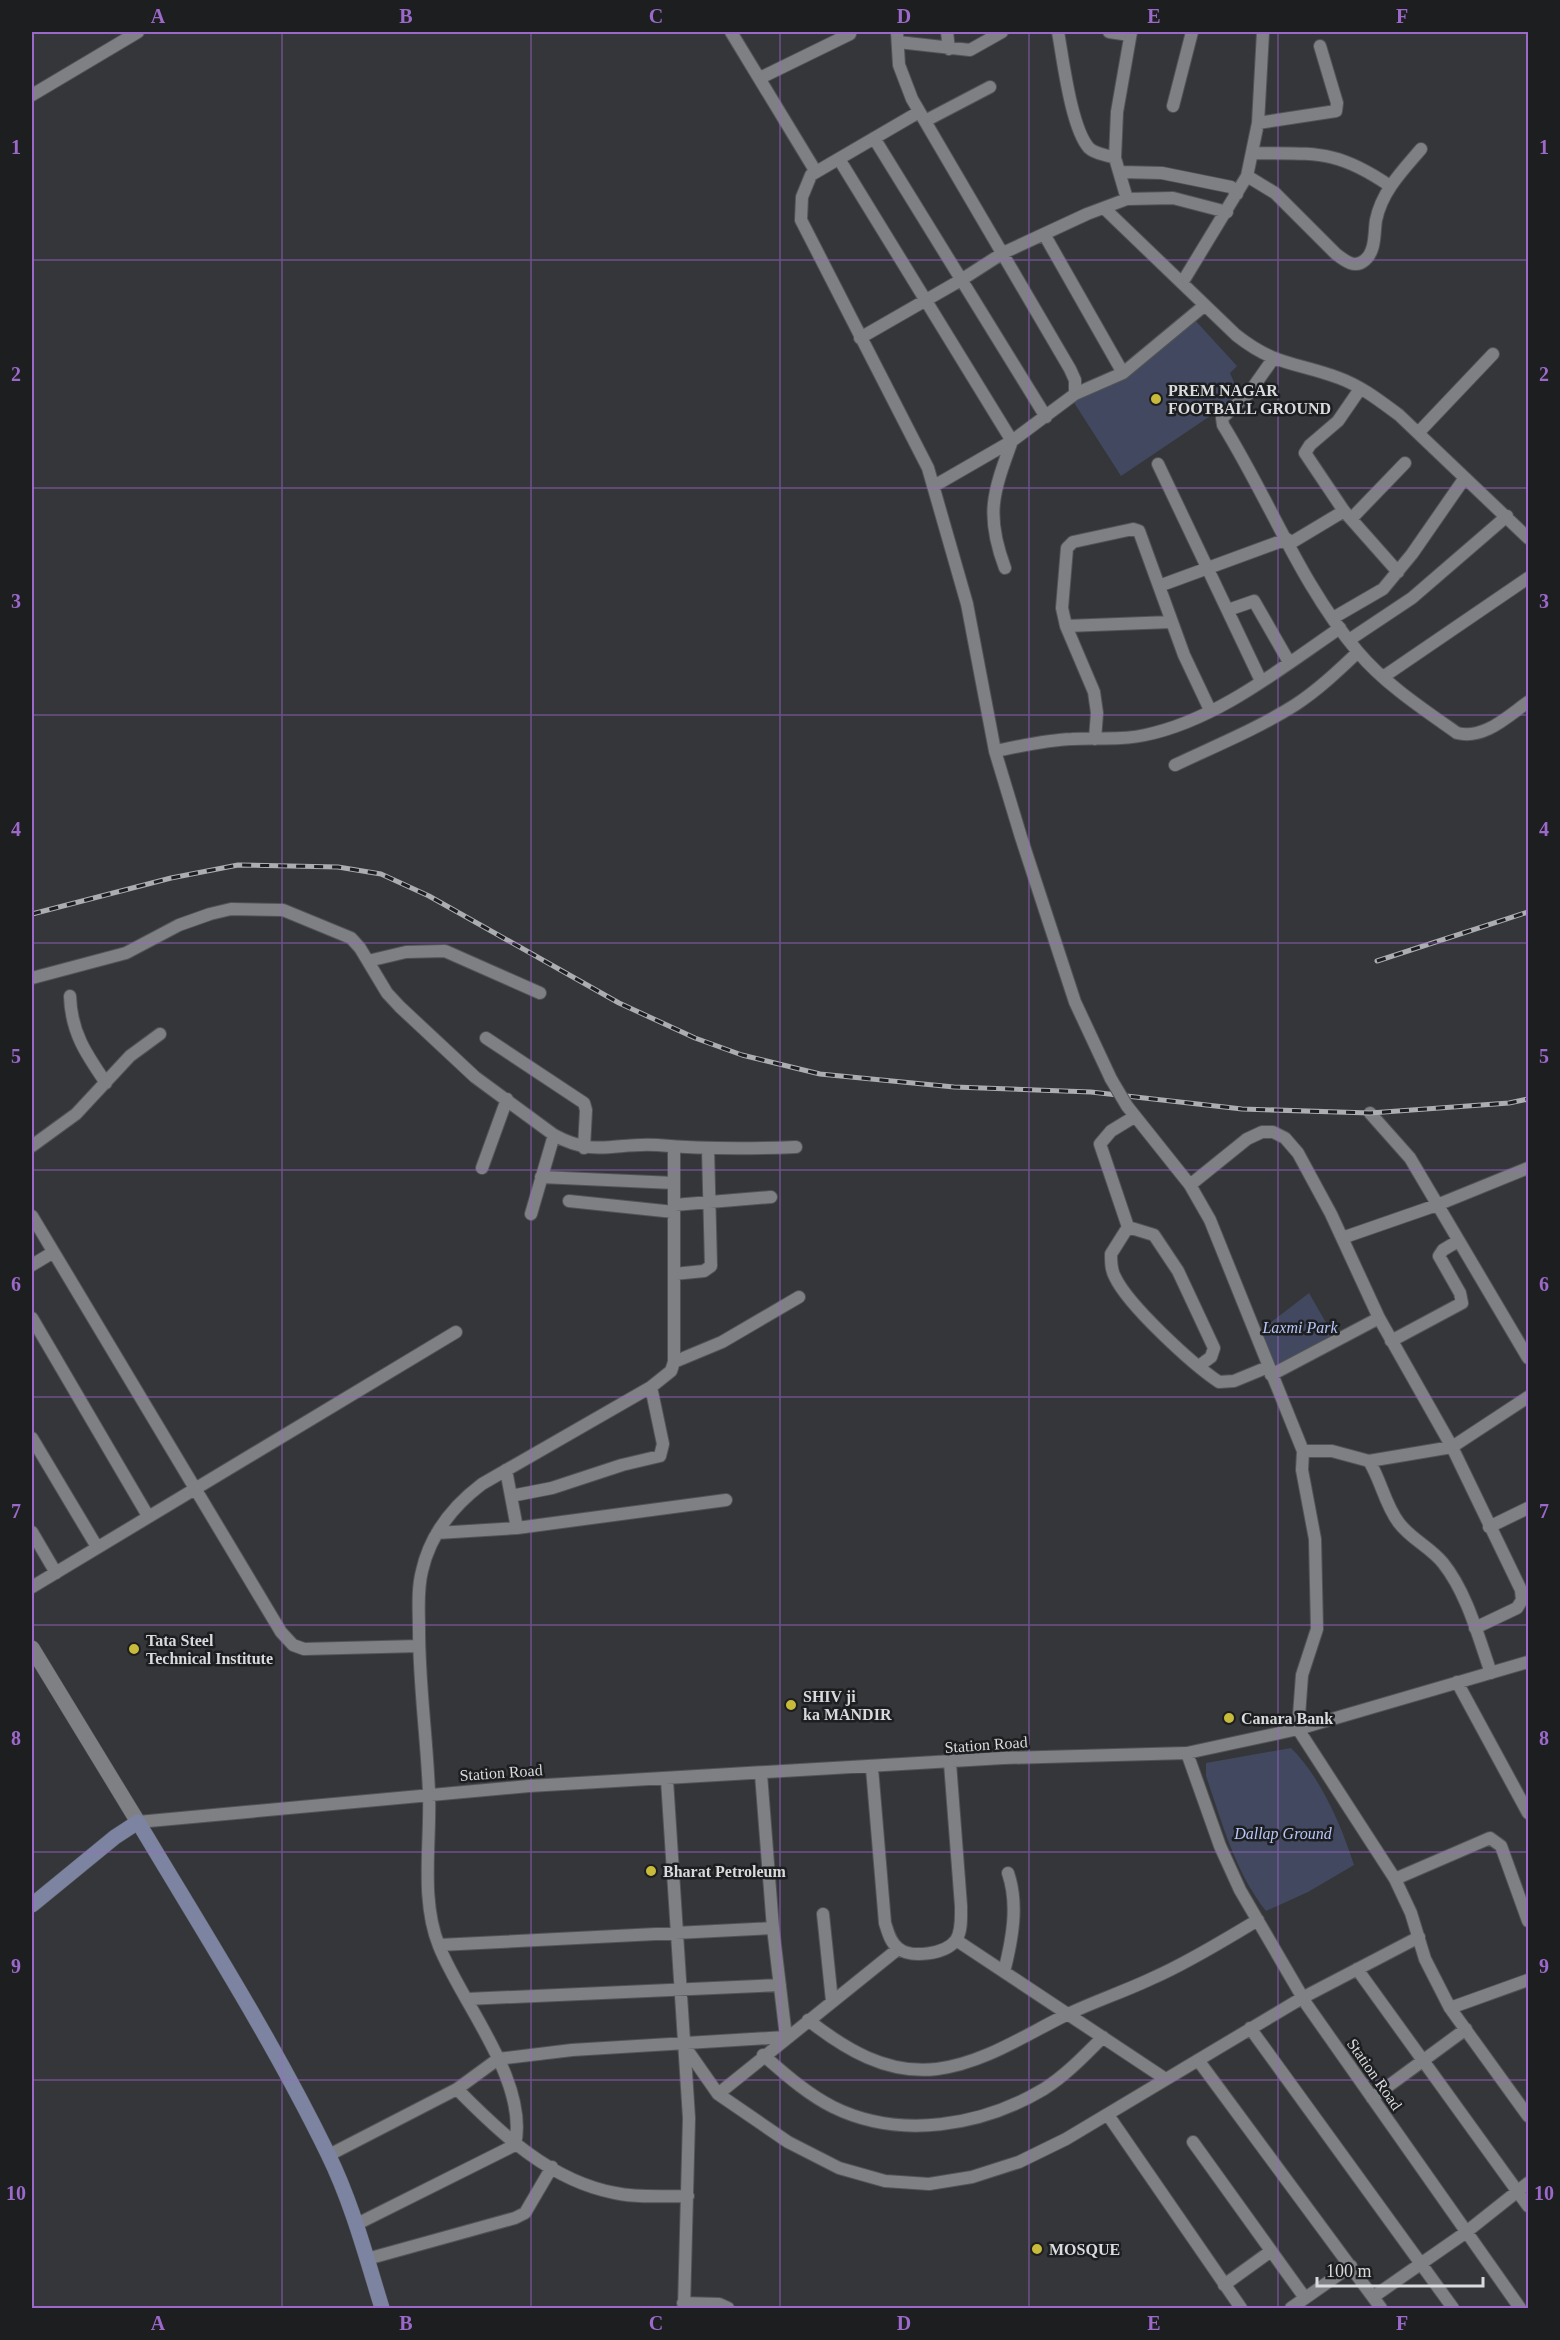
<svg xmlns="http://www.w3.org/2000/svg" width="1560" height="2340" font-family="'Times New Roman',serif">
<rect width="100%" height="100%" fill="#35363a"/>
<!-- green -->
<path fill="#42485f" d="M1193 318 1237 366 1230 373 1240 396 1121 476 1073 401Z
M1309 1293 1333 1335 1272 1367 1257 1333Z
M1291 1748C1320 1776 1342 1827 1354 1865L1308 1892 1266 1911C1235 1872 1222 1822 1206 1776V1763Z"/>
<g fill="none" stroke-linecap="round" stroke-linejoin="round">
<!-- minor casing -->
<g stroke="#525356" stroke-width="14">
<path id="minor" d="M731 32 816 172
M897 32 899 65 912 99 1070 369 1075 380V394L1012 441 934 486
M947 32 949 49
M1058 32C1063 59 1071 128 1089 148 1095 154 1107 155 1115 158L1127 199
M1109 32 1130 35
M898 42 970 50 1002 32
M760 78 850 34 849 32
M32 95 138 32
M1173 106 1192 32
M919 112 811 175 802 197 801 220 928 468 967 604 995 751 1021 837 1075 1002 1111 1079
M925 121 990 87
M1258 123 1336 111 1337 103 1320 46
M874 138 1046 417
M1253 153C1316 154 1336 149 1390 186
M1115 158 1117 112 1131 32
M839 159 1012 441C993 493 985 515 1005 568
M1121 172 1162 173 1231 187 1237 194
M1247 176 1275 193 1336 254C1345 261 1355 269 1365 260 1376 251 1374 232 1376 220 1382 191 1403 170 1421 149
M1106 210 1236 335C1275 366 1296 362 1339 378 1361 386 1380 401 1399 415L1528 538
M1044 234 1123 373
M1182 283 1247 176 1258 123 1263 32
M860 338 961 280 1003 253 1087 214 1127 199 1173 198 1227 212
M1273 359 1249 393 1222 418 1223 425C1269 499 1301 585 1358 652 1385 684 1423 709 1457 733 1484 740 1508 716 1528 702
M1360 389 1338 421 1310 445 1305 453 1344 511 1398 572
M1075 394 1123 373 1205 305
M1418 433 1493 354
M1158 464 1261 681
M1351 519 1405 463
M1289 544 1344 511
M1159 586 1287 539
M1228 610 1254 601 1289 662
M1333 618 1383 589 1412 554 1464 479
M1066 626 1171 622
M1349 640 1412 598 1507 516
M1383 677 1528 578
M1095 739 1097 713 1094 692 1066 626 1062 608 1067 548 1073 542 1133 529 1139 531 1184 655 1210 710
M995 751C1021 746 1046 740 1072 739 1096 737 1120 741 1145 735 1217 720 1281 668 1340 628
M1175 765C1215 746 1257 729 1295 705 1318 690 1338 671 1358 652
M368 961 406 952 445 951 540 993
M32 978 126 953 179 925 210 914 231 909 283 910 351 938 360 948 387 993 400 1007 475 1077 554 1135C596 1158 615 1142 657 1145 704 1149 749 1149 796 1147
M70 996C71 1032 86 1054 106 1083
M486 1038 584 1103 586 1110 584 1148
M1127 1106 1190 1185 1210 1220 1303 1451 1302 1470 1315 1539 1317 1629 1302 1675 1298 1729 1395 1879 1411 1913 1425 1959 1450 2008 1528 2116
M1370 1113 1410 1158 1528 1358
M1134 1117 1111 1131 1100 1144 1128 1227 1111 1254C1111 1262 1111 1270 1115 1277 1128 1305 1192 1364 1219 1382L1234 1381 1268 1367
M32 1146 76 1114 130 1056 160 1034
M482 1168 507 1099
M541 1177 674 1183
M1190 1185 1247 1139 1262 1132H1273L1285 1138 1298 1153 1331 1214 1379 1318 1452 1447 1521 1590 1522 1600 1517 1608 1475 1628
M569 1201 674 1212
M674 1205 771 1197
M531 1214 554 1135
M32 1216 281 1632 293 1645 304 1649 419 1646
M1128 1227 1154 1235 1178 1271 1214 1348 1211 1357 1199 1366
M1342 1238 1437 1205 1528 1168
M32 1265 52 1253
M674 1274 704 1271 711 1266 708 1149
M32 1318 148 1516
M1391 1341 1462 1303 1460 1293 1439 1256 1443 1250 1458 1241
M674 1362 722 1342 799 1297
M1271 1375 1379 1318
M32 1438 97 1547
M1303 1451H1332L1369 1461C1381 1480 1385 1505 1399 1523 1411 1539 1430 1547 1443 1563 1467 1593 1478 1636 1491 1673
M1369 1461 1452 1447 1528 1397
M506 1470 517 1528
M511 1496 552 1488 622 1465 660 1456 663 1444 651 1387
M1489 1527 1528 1508
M32 1532 56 1573
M437 1533 517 1528 726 1500
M32 1587 456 1332
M1457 1682 1528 1813
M1187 1753 1298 1729 1528 1662
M872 1768 885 1923C888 1932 890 1942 898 1948 911 1959 946 1954 956 1940 962 1931 961 1917 961 1906L950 1763
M667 1780 689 2118 684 2308
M138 1822 529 1786 1003 1758 1187 1753 1220 1846 1240 1890 1307 2005 1520 2308
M1395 1879 1490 1838 1501 1846 1528 1921
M823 1914 832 2001
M956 1940 1164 2078
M439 1945 773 1928
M1357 1969 1528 2206
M1004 1972C1012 1940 1019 1905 1008 1873
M467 1999 780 1985
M1450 2008 1528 1980
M808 2020C845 2049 887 2075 937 2069 984 2063 1025 2035 1066 2015 1095 2001 1126 1991 1155 1977 1191 1961 1224 1940 1258 1920
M1250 2028 1453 2308
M683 2044 718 2094 788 2142 839 2168 885 2181 929 2184 972 2177 1019 2162 1066 2139 1302 1998 1419 1937
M763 2055C785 2074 807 2094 833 2107 900 2140 982 2126 1044 2089 1066 2075 1084 2056 1103 2037
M1198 2060 1381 2308
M457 2089C501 2134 551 2181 615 2193 639 2198 664 2196 688 2196
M718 2094 898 1949
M1372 2098 1466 2029
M1108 2115 1241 2308
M1193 2142 1305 2298
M329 2155 457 2089 498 2059 572 2050 786 2037 773 1928 761 1774
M357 2224 515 2145C529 2081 462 2004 439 1946 420 1899 431 1842 429 1793 427 1739 419 1685 419 1630 419 1611 417 1590 422 1571 430 1535 453 1506 482 1484L651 1387 671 1371 674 1362V1148
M367 2259 515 2218 525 2213 552 2167
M1224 2285 1271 2251
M1373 2297 1465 2233 1528 2183
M683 2303 719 2304 728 2308
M1291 2308 1351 2266"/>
</g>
<!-- tertiary casing -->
<g stroke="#525356" stroke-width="16">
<path id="tertiary" d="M32 1648 138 1822"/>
</g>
<!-- secondary casing -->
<g stroke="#525356" stroke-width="16">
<path id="secondary" d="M32 1905 115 1837 138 1822C203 1931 272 2039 328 2154 352 2203 366 2256 382 2308"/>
</g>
<!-- minor -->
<use href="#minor" stroke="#7e8084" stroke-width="12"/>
<!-- tertiary -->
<use href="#tertiary" stroke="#7e8084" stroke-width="15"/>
<!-- secondary -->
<use href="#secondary" stroke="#7d84a2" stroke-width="15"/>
<!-- rail casing -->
<g stroke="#acadb1" stroke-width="5">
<path id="rail" d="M32 914 171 878 238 865 338 867 381 874 429 896 619 1003 695 1038 742 1055 820 1074 954 1087 1091 1092 1242 1109 1370 1113 1509 1103 1528 1099
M1377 961 1528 912"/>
</g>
<!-- rail -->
<use href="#rail" stroke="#1d1e20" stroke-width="3" stroke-dasharray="9" stroke-linecap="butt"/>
<!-- minor-bridge casing -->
<g stroke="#525356" stroke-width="14" stroke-linecap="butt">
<path id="minor-bridge" d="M1111 1079 1127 1106"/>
</g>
<!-- minor-bridge -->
<use href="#minor-bridge" stroke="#7e8084" stroke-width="12"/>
</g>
<!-- grid -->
<path fill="none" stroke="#9c69ca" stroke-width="1.5" stroke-opacity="0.55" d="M282 32V2308M531 32V2308M780 32V2308M1029 32V2308M1278 32V2308M32 260H1528M32 488H1528M32 715H1528M32 943H1528M32 1170H1528M32 1397H1528M32 1625H1528M32 1852H1528M32 2080H1528"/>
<!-- markers -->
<g fill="#c8bb3b" stroke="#1d1e20" stroke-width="2">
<circle cx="1156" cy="399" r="6"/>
<circle cx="134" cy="1649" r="6"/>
<circle cx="791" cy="1705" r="6"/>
<circle cx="1229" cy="1718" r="6"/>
<circle cx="651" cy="1871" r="6"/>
<circle cx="1037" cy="2249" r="6"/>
</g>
<g text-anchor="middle" stroke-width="5" stroke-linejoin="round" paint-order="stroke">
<!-- poi labels -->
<g font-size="16" font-weight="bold" fill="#d9dadd" stroke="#1d1e20" text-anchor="start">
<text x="1168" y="396">PREM NAGAR<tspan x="1168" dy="18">FOOTBALL GROUND</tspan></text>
<text x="146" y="1646">Tata Steel<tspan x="146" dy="18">Technical Institute</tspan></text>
<text x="803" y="1702">SHIV ji<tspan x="803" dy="18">ka MANDIR</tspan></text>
<text x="1241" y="1724">Canara Bank</text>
<text x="663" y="1877">Bharat Petroleum</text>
<text x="1049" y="2255">MOSQUE</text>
</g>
<!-- park labels -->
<g font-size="16" font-style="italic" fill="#b7c6fa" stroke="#1d1e20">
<text x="1300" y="1333">Laxmi Park</text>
<text x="1283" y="1839">Dallap Ground</text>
</g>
<!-- street labels -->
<g font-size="16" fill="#d9dadd" stroke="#1d1e20">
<text transform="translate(986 1744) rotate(-4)" y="6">Station Road</text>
<text transform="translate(501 1772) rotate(-4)" y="6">Station Road</text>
<text transform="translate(1375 2074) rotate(55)" y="6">Station Road</text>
</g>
</g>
<!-- border -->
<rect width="1560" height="2340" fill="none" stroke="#1d1e20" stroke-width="66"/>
<!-- scale -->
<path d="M1317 2277v9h166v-9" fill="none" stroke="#d9dadd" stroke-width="3"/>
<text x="1326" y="2277" font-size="18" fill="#d9dadd" stroke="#1d1e20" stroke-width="4.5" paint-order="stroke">100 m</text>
<rect x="33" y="33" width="1494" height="2274" fill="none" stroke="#9c69ca" stroke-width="2"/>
<g font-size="20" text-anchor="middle" font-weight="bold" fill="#9c69ca">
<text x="158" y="23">A</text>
<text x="406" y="23">B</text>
<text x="656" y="23">C</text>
<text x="904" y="23">D</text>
<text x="1154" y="23">E</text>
<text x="1402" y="23">F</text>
<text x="16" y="154">1</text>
<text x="1544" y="154">1</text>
<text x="16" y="381">2</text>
<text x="1544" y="381">2</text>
<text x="16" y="608">3</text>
<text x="1544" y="608">3</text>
<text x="16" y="836">4</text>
<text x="1544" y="836">4</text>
<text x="16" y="1063">5</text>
<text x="1544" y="1063">5</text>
<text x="16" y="1291">6</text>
<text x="1544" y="1291">6</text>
<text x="16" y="1518">7</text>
<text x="1544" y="1518">7</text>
<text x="16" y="1745">8</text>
<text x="1544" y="1745">8</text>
<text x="16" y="1973">9</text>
<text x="1544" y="1973">9</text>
<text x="16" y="2200">10</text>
<text x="1544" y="2200">10</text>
<text x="158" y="2330">A</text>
<text x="406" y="2330">B</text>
<text x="656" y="2330">C</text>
<text x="904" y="2330">D</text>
<text x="1154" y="2330">E</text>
<text x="1402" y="2330">F</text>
</g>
</svg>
